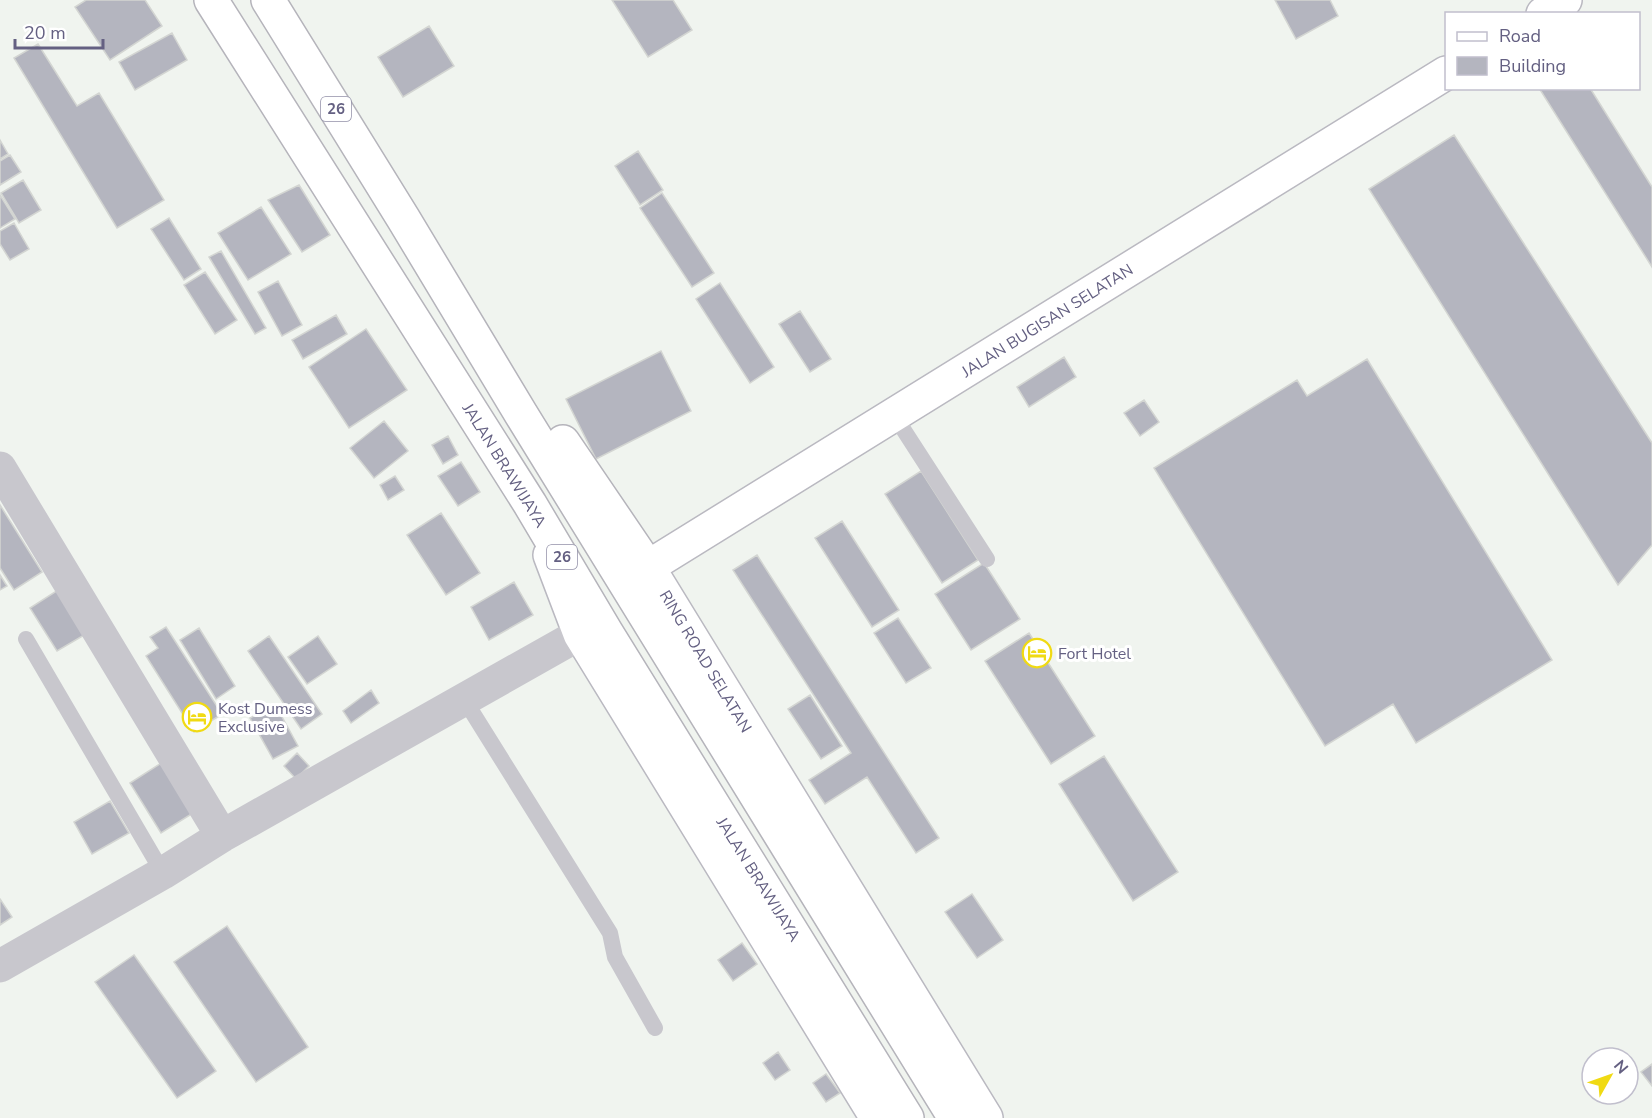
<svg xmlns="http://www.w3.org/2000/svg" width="1652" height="1118" font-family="'Nunito Sans',sans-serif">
<rect width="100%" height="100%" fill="#f0f4ef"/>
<!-- building -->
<path fill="#b4b5bf" stroke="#d3d5d2" stroke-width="1.5" d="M86 0H145L162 26 110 60 75 7Z
M612 0H673L692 30 648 57Z
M1275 0H1330L1338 16 1296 39Z
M429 26 454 66 403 97 378 57Z
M172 33 187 60 135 90 119 62Z
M38 44 77 106 99 93 164 200 117 228 14 58Z
M1539 88H1590L1652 187V267Z
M1454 135 1652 443V545L1618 585 1369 189Z
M0 140 8 154 0 159Z
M638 151 663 190 640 205 615 166Z
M10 155 21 172 0 185V161Z
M23 180 41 210 19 223 1 193Z
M299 185 330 235 302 252 268 200Z
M662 193 714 273 692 287 640 208Z
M0 195 15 219 0 228Z
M261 207 291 254 248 280 218 233Z
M169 218 201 269 184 280 151 229Z
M14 223 29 249 10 260 0 244V231Z
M221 251 266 328 255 334 209 257Z
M205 272 237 320 215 334 184 285Z
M278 281 302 325 282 336 258 292Z
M720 283 774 367 750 383 696 299Z
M800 311 831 359 810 372 779 324Z
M336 315 347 334 303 359 292 340Z
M366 329 407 390 349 428 309 367Z
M661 351 691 411 596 459 566 399Z
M1064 357 1076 377 1029 407 1017 387Z
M1367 359 1552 660 1416 743 1393 704 1325 746 1154 468 1297 380 1307 396Z
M1144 400 1159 422 1140 436 1124 413Z
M384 421 408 451 374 478 350 448Z
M448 436 458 455 443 464 432 445Z
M461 462 480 492 458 506 438 476Z
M921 471 978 560 942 583 885 494Z
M395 476 404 490 388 500 380 485Z
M0 505 42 572 14 590 0 568Z
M441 513 480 573 446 595 407 535Z
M842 521 899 610 872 627 815 538Z
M757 555 939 838 916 853 867 777 825 804 809 780 851 753 733 570Z
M984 563 1020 619 971 650 935 594Z
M0 575 7 586 0 590Z
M514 582 533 615 489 640 471 607Z
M58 590 86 634 57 651 30 608Z
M898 618 931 668 906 683 874 633Z
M166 627 222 714 194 732 146 656 158 648 150 637Z
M199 628 235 686 216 699 180 640Z
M1029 633 1095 736 1051 764 985 661Z
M269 636 322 714 301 729 248 651Z
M318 636 337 664 307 684 288 657Z
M371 690 379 703 351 723 343 711Z
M810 695 842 746 821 759 788 709Z
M275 704 298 746 273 759 250 718Z
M297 753 309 766 296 779 284 766Z
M1104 756 1178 872 1133 901 1059 784Z
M166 760 198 810 161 833 130 783Z
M110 801 129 833 92 854 74 822Z
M972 894 1003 940 977 958 945 912Z
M0 899 12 917 0 925Z
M227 926 308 1047 256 1082 174 962Z
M742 943 757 964 733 981 718 960Z
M134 955 216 1071 177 1098 95 982Z
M778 1052 790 1070 775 1080 763 1063Z
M1652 1064V1086L1641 1072Z
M826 1074 840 1093 826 1102 813 1083Z"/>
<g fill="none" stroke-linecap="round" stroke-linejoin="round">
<!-- secondary casing -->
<g stroke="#bab9c1" stroke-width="36">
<path id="secondary" d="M1543 14 1565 0
M550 555 580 634 877 1118
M986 1118 648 567 1446 73"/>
</g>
<!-- highway casing -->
<g stroke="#b5b4bb" stroke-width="36">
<path id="highway" d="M211 0 530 504 606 632 907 1118
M268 0 403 218 521 414 955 1118
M563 442 648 567"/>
</g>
<!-- lane -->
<path stroke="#c8c7cd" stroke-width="16" d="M894 415 987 559
M26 639 163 873
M464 699 610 933 615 957 655 1028"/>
<!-- street -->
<path stroke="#c8c7cd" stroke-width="33" d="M0 468 222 836
M0 966 163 873 222 836 580 634"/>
<!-- secondary -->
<use href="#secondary" stroke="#fff" stroke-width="33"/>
<!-- highway -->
<use href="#highway" stroke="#fff" stroke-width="33"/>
</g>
<!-- icons -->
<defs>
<g id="hotel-ring" transform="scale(1.5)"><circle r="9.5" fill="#fff" stroke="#f0da13" stroke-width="1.5"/><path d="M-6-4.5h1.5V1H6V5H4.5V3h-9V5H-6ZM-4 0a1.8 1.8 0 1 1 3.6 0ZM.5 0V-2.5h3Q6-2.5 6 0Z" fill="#f0da13"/></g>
</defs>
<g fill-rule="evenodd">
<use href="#hotel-ring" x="1037" y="653"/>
<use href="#hotel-ring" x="197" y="717"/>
</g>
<g text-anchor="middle" stroke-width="6" stroke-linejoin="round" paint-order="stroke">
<!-- shield labels -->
<g fill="#fff" stroke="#9290a8" stroke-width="1.5">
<rect x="321" y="97" width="30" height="24" rx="4.5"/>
<rect x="547" y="545" width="30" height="24" rx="4.5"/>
</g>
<g font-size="15" font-weight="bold" fill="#646082">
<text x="336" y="114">26</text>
<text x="562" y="562">26</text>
</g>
<!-- street labels -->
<g font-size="16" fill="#646082" stroke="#fff">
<text transform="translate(1047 320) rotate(-32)" y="6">JALAN BUGISAN SELATAN</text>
<text transform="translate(505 465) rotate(58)" y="6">JALAN BRAWIJAYA</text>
<text transform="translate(706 661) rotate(59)" y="6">RING ROAD SELATAN</text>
<text transform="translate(759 879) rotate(58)" y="6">JALAN BRAWIJAYA</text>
</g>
<!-- poi labels -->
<g font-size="16" fill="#646082" stroke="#fff" text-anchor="start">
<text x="1058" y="659">Fort Hotel</text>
<text x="218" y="714">Kost Dumess<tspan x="218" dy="18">Exclusive</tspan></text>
</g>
</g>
<!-- legend -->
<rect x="1445" y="12" width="195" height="78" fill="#ffffff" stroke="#c1bfcd" stroke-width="1.5"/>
<rect x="1457" y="32" width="30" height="9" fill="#ffffff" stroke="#c1bfcd" stroke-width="1.5"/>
<text x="1499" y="42" font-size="18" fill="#646082">Road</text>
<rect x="1457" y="57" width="30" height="18" fill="#b4b5bf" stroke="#c1bfcd" stroke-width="1.5"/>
<text x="1499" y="72" font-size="18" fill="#646082">Building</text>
<!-- north arrow -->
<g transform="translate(1610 1076) rotate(50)"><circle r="28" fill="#ffffff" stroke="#c1bfcd" stroke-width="1.5"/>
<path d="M0-4.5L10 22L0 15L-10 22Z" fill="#f0da13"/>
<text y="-9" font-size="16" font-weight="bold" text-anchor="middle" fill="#646082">N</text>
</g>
<!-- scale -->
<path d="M15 39v9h88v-9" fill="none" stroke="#646082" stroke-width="3"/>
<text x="24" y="39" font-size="18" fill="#646082" stroke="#ffffff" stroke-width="4.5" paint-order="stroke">20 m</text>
</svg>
